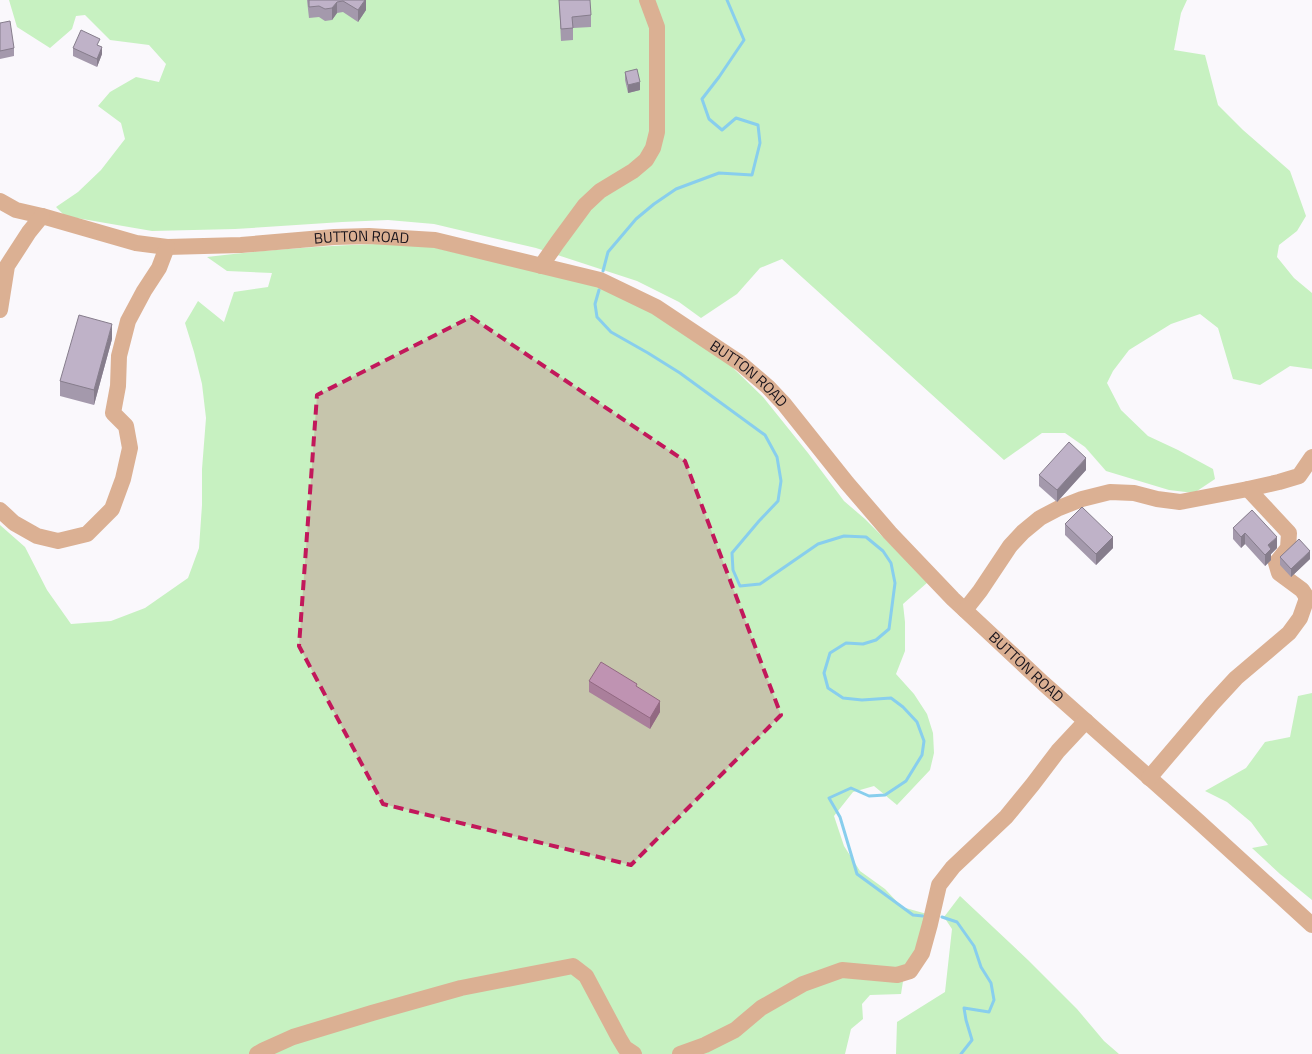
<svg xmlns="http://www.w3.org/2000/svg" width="1312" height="1054" font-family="'Titillium Web',sans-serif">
<rect width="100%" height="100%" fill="#faf8fc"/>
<!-- green -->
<path fill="#c7f1c1" d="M9 0H1187L1181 13 1174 50 1205 55 1218 105 1243 130 1290 171 1306 216 1297 231 1279 245 1277 257 1294 278 1312 293V369L1290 366 1260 385 1233 379 1218 328 1200 314 1171 324 1129 350 1113 371 1107 383 1121 410 1148 436 1178 450 1213 469 1215 479 1194 493 1169 490 1106 471 1085 447 1065 433H1042L1004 460 782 259 760 268 737 294 701 318 679 302 637 281 536 248 434 224 388 220 342 222 235 229 152 231 65 216 56 207 78 192 101 170 125 139 121 123 98 106 110 92 136 77 159 82 166 64 149 45 110 40 85 15 76 16 72 29 50 48 17 27Z
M376 244 428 246 600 287 652 311 731 366 763 397 808 453 844 501 865 519 928 582 903 604 905 622V651L896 674 914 694 927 714 933 733 934 753 930 770 897 805 874 786 853 792 834 816 844 846 860 871 885 889 902 907 927 914 932 921 904 975 901 994 870 995 862 1004 863 1019 851 1029 845 1054H0V525L25 547 47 590 71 624 111 621 145 608 188 578 199 548 202 505V469L206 418 202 384 194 352 185 323 198 301 224 322 234 292 268 287 272 273 227 271 207 257C264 250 319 246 376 244Z
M1312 693V900L1280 874 1252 848 1268 845 1251 822 1227 802 1205 791 1246 768 1265 742 1290 737 1298 696Z
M960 896 1028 960 1077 1009 1104 1041 1119 1054H896L897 1022 945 992 952 929 944 917Z"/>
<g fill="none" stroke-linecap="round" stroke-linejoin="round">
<!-- stream -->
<path stroke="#88ceed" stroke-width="3" d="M603 271 608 252 636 219 654 204 676 189 719 173 752 175 760 143 758 125 736 118 722 130 709 119 702 99 719 77 744 40 727 0
M599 290 595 304 597 317 611 332 648 353 680 373 765 435 777 457 781 481 778 501 759 521 732 553 733 570 740 586 760 584 818 544 844 536 866 537 883 551 891 563 895 583 889 629 876 640 863 644 846 643 830 653 824 673 828 688 843 698 862 700 891 698 903 707 917 722 924 741 922 755 906 781 885 795 869 796 851 788 829 798 840 817 857 874 913 915 923 916
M942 917 957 922 974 946 981 967 991 983 994 1000 989 1012 964 1008 966 1020 972 1040 961 1054"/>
<!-- minor -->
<g stroke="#dbb093" stroke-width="16">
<path id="s1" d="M0 201 16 210 42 216 136 243 167 247 241 245 334 237 369 236 435 240 600 280 656 307 740 363 768 387 784 404 847 483 890 533 953 599 1043 683 1198 821 1312 925"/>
<path d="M541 266 557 243 585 205 600 191 633 171 646 160 653 148 657 132V27L647 0"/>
<path d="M0 310 7 266 29 232 42 216"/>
<path d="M0 510 14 523 37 536 58 541 87 534 112 509 123 479 130 448 126 426 113 413 118 386 119 356 128 321 144 291 159 268 167 247"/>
<path d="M965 610 980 591 1010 546 1023 532 1040 518 1059 508 1082 499 1110 492 1134 493 1157 499 1180 502 1248 489"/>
<path d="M1149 778 1212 704 1236 678 1289 633 1300 618 1306 601V596L1302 590 1279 573 1276 563 1288 548 1289 533 1248 489 1279 482 1299 476 1312 457"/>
<path d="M257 1054 264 1050 293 1037 372 1013 461 988 573 966 586 976 619 1038 625 1048 634 1054"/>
<path d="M680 1054 705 1045 735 1030 761 1008 803 984 842 970 897 975 910 971 922 953 930 924 939 885 953 867 1006 817 1033 784 1058 751 1086 721"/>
</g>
</g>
<!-- wall -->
<path fill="#a499ac" d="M307 0H366V10L358 22 343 12 337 13 332 20 325 21 319 17 309 18Z
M559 0 591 15V27L573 28V40L561 41Z
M0 23 14 48V56L0 59Z
M100 46 102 54 97 67 73 56V48Z
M625 72 640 90 628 93 625 80Z
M112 339 94 405 60 396V381Z
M1086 470 1057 502 1039 486V475Z
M1252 510 1277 548 1271 554V560L1265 566 1245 544 1241 548 1233 539V528Z
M1065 524 1113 548 1096 565 1065 535Z
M1280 557 1310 559 1291 577 1280 565Z
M589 681 637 687 660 712 650 729 589 692Z"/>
<!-- shaded-wall -->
<path fill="#867d8c" d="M365 0H366V10L358 22V10Z
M337 2V13L332 20V8Z
M102 47V54L97 67V59Z
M640 82V90L628 93V85Z
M112 324V339L94 405V390Z
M1086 458V470L1057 502V490Z
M1245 533V544L1241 548V537Z
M1113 537V548L1096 565V554Z
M1277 537V548L1271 554V560L1265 566V555L1268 545Z
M1310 551V559L1291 577V569Z
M660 701V712L650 729V718Z"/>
<!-- building -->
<path fill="#bfb2c8" stroke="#867d8c" d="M309 0H365L358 10 343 1 337 2 332 8 325 9 319 6 309 7Z
M559 0H590L591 15 572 17 573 28 561 29Z
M10 21 14 48 0 51V23Z
M81 30 100 39 97 45 102 47 97 59 73 48Z
M637 69 640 82 628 85 625 72Z
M79 315 112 324 94 390 60 381Z
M1069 442 1086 458 1057 490 1039 475Z
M1082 507 1113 537 1096 554 1065 524Z
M1252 510 1277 537 1268 545 1271 549 1265 555 1245 533 1241 537 1233 528Z
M1299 539 1310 551 1291 569 1280 557Z
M601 662 637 684 636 686 660 701 650 718 589 681Z"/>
<!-- marked area -->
<path fill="#c2185b" fill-opacity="0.2" stroke="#c2185b" stroke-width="4" stroke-dasharray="10 6" stroke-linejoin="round" d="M471 317 685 461 781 715 631 865 383 804 299 646 317 395Z"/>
<g text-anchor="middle" stroke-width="4.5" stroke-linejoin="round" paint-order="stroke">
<!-- street labels -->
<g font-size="15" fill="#19141c" stroke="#fff">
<text dy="5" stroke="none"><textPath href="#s1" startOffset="369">BUTTON ROAD</textPath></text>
<text dy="5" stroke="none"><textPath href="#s1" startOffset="789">BUTTON ROAD</textPath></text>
<text dy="5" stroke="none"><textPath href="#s1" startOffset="1194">BUTTON ROAD</textPath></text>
</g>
</g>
</svg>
